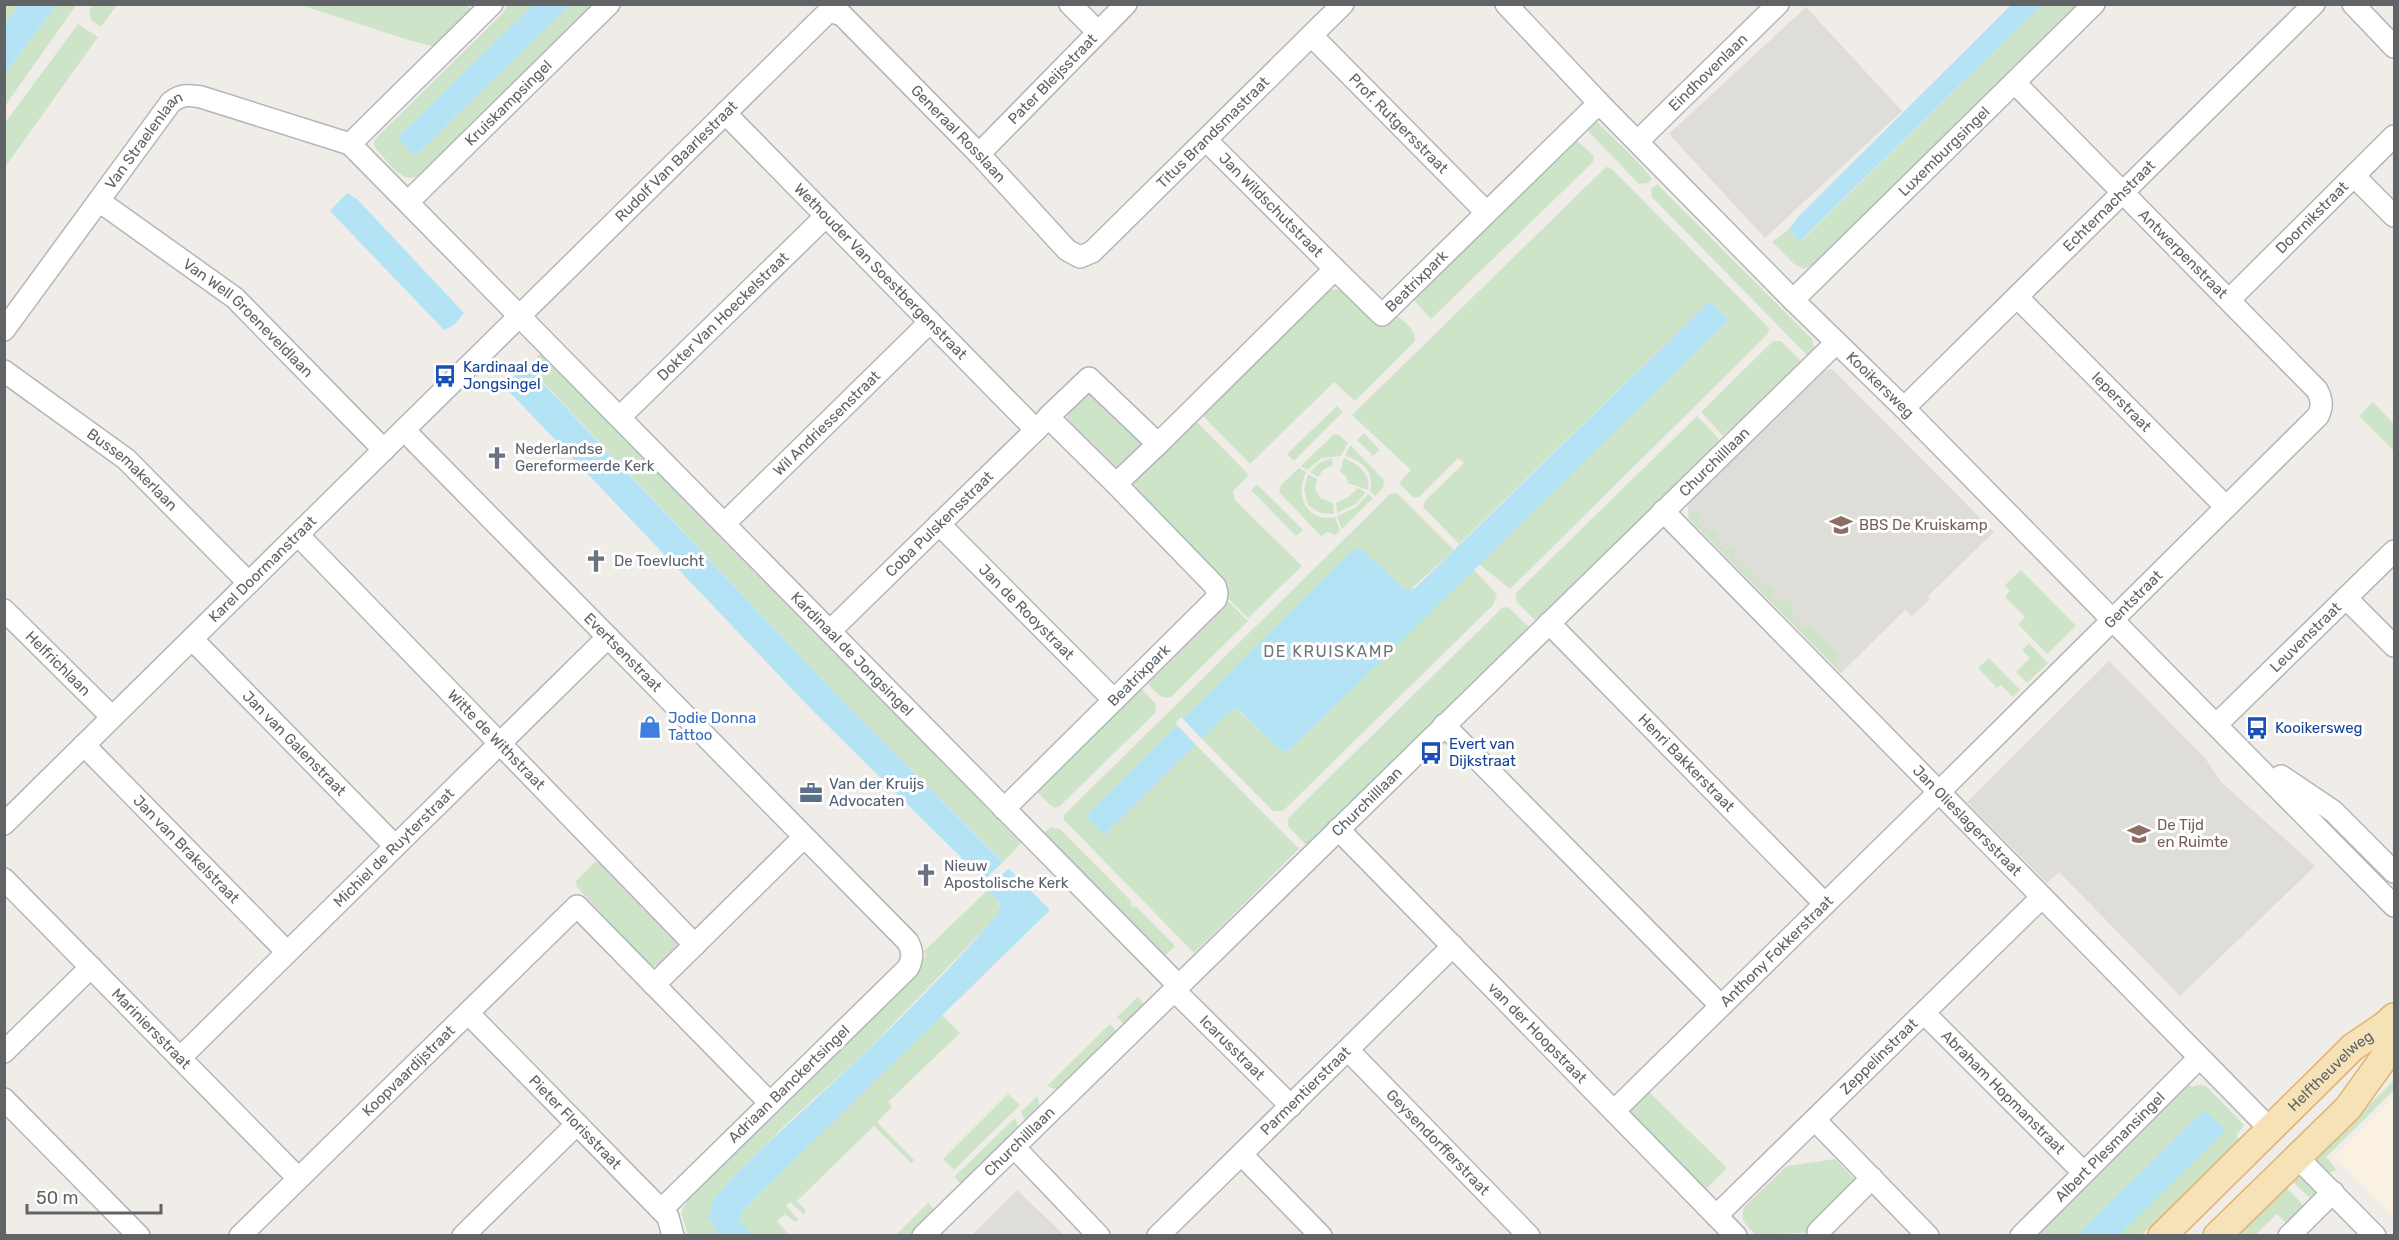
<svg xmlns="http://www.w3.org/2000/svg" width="2399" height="1240" font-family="Rubik,sans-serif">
<rect width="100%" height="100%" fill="#f0ede9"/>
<!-- commercial -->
<path fill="#fbf1e3" d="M2394 1097V1218L2334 1157Z"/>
<!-- education -->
<path fill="#dfddd7" d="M1806 7 1902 111 1765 238 1669 134Z
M1832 369 1994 532 1928 596 1930 599 1912 616 1905 610 1841 673 1688 517V504L1826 370Z
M2109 661 2205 758 2221 782 2315 866 2180 996 2059 872 2047 883 1967 802Z
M1017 1190 1064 1235H972Z"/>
<!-- green -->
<path fill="#cde4c9" d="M463 4 477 12 440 48 408 40 301 5Z
M5 5H19L5 24Z
M56 5H76L5 106V74Z
M93 5V4L117 5 101 27 91 20 89 10Z
M508 5H533L397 138 415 156 570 5H600L421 180 417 176C402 184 387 161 377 150L374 145 375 139 502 14Z
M2042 5H2080L1815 264 1804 269 1794 264 1772 242 1789 229 1801 241Z
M78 24 98 37 5 167V123Z
M1596 121 1641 165 1652 179 1648 183 1639 184 1585 128Z
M1574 138 1594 156 1593 162 1431 319 1410 296Z
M1606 167 1611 168 1769 328 1768 334 1510 589 1479 564 1729 320 1710 301 1459 544 1423 507 1425 501 1464 463 1458 458 1419 497 1414 498 1399 483 1411 470 1352 415Z
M1657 184 1812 339 1814 348 1808 356 1652 197 1651 189Z
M1339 289C1357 296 1418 317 1415 341L1355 401 1334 382 1250 464 1201 414 1326 291Z
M1773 341H1781L1802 362 1734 429 1727 431 1723 436 1701 412Z
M543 351 1021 843 1003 862 832 690 528 366Z
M1087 394H1093L1139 438 1140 448 1122 467H1112L1069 426 1067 419 1069 408Z
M2373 402 2394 424V451L2359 416Z
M1337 406 1343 412 1294 461 1287 454Z
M1697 416 1719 439 1714 449 1537 622 1516 601V593Z
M1195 420 1249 475 1233 491 1235 500 1302 566 1248 618 1227 597 1226 586 1136 494 1134 484 1137 477Z
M1364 433 1380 450 1373 456 1357 440Z
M1334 434 1339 435 1348 443 1341 456 1322 458 1307 470 1301 466Z
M1350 445 1384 480 1383 488 1375 496 1370 491C1375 472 1362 461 1345 456Z
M1332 458 1333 465 1324 469 1318 477 1310 472 1319 463Z
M1344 458C1358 464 1371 473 1368 490L1348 483 1346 476 1340 472Z
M1299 468 1306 472C1295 496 1306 522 1335 517L1340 531 1335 535 1328 532 1321 536 1279 492 1281 485Z
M1308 474 1317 479 1315 488 1320 498 1333 503 1334 514 1320 513 1308 505 1304 490Z
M1257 484 1303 530 1296 536 1251 490Z
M1357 488 1366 492 1357 503 1337 513 1336 503 1350 496Z
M1397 493 1454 550 1410 590 1405 589 1363 550 1222 682 1087 816 1104 835 1195 744 1299 849 1194 953 1068 824 1064 820V815L1390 494Z
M1368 494 1373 498 1342 529 1337 516 1355 508Z
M1695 510 1702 517 1697 522 1708 534 1713 529 1719 534 1714 539 1725 551 1730 546 1736 552 1731 557 1744 570 1749 565 1754 570 1749 575 1761 587 1766 582 1775 591 1770 596 1778 604 1785 598 1796 609 1789 616 1803 630 1809 625 1840 655 1834 661 1843 671 1841 673 1688 518Z
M1473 569 1497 594 1493 605 1283 811H1273L1201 738 1231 710 1237 709 1280 750 1286 752Z
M2021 570 2076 626 2047 654 2018 624 2025 617 2005 597 2010 591 2005 585Z
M1227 600 1248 621 1171 697C1160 701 1153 689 1146 681Z
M1508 607 1531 629 1308 847 1288 826V818L1502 608Z
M2029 643 2048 663 2027 683 2016 672 2030 658 2022 650Z
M1989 658 2020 690 2013 697 2001 685 1997 688 1978 668Z
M1140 687 1155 703 1156 712 1060 806 1055 808 1050 805 1035 790Z
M1051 827 1060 829 1132 902 1130 904 1134 908 1136 906 1175 946 1163 958 1042 835Z
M605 861 682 940 658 965 651 967 577 887 576 881 595 862Z
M991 887V893L999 900 1000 913 868 1050 785 1125 713 1199 710 1215 706 1218H711L717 1235H688L681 1213 688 1199 684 1195 924 959 926 955 924 951Z
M1138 997 1146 1007 1126 1026 1117 1017Z
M942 1015 960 1033 888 1102 892 1107 877 1122 914 1160 911 1163 874 1126 797 1201 806 1211 804 1215 790 1202 786 1206 799 1220 795 1222 785 1214 777 1221 789 1235H754L739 1220 744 1209Z
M1110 1024 1119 1033 1061 1087 1054 1089 1047 1086Z
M2394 1080V1090L2326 1157 2337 1170 2329 1173 2315 1159Z
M2187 1083 2192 1087 2198 1085 2206 1086 2244 1125 2236 1136 2239 1140 2142 1235H2118L2207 1113H2201L2077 1235 2032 1236Z
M1648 1091 1727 1168 1705 1190 1627 1113Z
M1008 1094 1020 1105 954 1170 943 1159Z
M1037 1096C1043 1108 1034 1115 1026 1124L1021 1112Z
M1015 1118 1020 1131 963 1186 954 1177Z
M1835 1159 1858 1183 1806 1233 1756 1235C1747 1226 1739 1221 1744 1207L1787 1166Z
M2296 1177 2305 1179 2317 1192 2311 1199 2291 1180Z
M2285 1186 2304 1206 2286 1223 2277 1214 2255 1235 2234 1236Z
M928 1203 937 1212 913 1235 895 1236Z"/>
<!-- water -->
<path fill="#b3e3f5" d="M2012 4 2042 5 1800 241 1789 229 1799 216Z
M19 5H56L5 74V24Z
M533 5H570L415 156 397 138Z
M347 193 358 200 464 313 454 325 444 330 330 211Z
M1710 301 1729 320 1293 747 1286 752 1280 750 1238 709 1231 710 1104 835 1086 816 1351 552 1358 549 1363 550 1405 589H1414Z
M526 365 832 690 1050 910 744 1209 739 1220 754 1235H717L711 1219 706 1218V1215H710L713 1199C762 1145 817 1099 869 1049 914 1006 958 960 999 913L1000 903 991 893 990 886 812 710 504 386Z
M2207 1112 2226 1130 2119 1235H2077L2201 1113Z"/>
<!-- pier -->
<path fill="#f0ede9" d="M1181 717 1203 740 1197 746 1175 723Z
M1005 860 1011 866 988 889 982 882Z"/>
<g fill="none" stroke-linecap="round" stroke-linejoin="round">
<!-- minor casing -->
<g stroke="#b3b6b9" stroke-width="24">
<g id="minor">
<path d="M1070 4 1098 32"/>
<path id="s1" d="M1506 4 1599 103 1793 300 1904 408 2394 906"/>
<path d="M2353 4 2394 47"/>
<path id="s2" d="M1312 36 1486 212"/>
<path id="s3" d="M725 113 1036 430"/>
<path id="s4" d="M1206 140 1335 269"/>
<path id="s5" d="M1638 141 1778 4"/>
<path d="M350 144 492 4"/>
<path id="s6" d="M979 154 1126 4"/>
<path d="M2354 176 2394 216"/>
<path id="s7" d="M99 201 235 298 384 450"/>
<path id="s8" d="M408 202 609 4"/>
<path id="s9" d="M2017 297 2226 507"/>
<path id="s10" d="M1793 300 2094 4"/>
<path id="s11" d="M2229 300 2394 136"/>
<path id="s12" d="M4 330 171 102C182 94 188 95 201 97L350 144 1178 985"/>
<path id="s13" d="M4 371 126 459 249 583"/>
<path id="s14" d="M1904 408 2314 4"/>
<path id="s15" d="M620 417 826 216"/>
<path id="s16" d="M404 430 908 942C913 952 913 958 908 968L661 1210"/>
<path id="s17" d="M1158 444 1335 269 1382 315 1599 103"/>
<path id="s18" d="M1663 511 2270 1129"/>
<path id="s19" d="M724 524 930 322"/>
<path id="s20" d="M939 524 1114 700"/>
<path id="s21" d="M298 535 695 945"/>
<path d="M2346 598 2394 646"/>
<path id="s22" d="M4 610 112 717"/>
<path id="s23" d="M1549 623 1825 904"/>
<path id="s24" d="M830 631 1046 420"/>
<path id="s25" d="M192 639 395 846"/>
<path id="s26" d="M2217 724 2394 551"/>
<path d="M1444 725 1720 1005"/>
<path id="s27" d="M84 745 287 952"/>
<path d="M2281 776 2333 811 2394 872"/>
<path id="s28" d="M1004 809 1216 599 1217 593 1215 586 1116 484 1158 444 1089 378 1048 417 1116 484"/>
<path id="s29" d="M4 824 829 11 842 15 979 154 1067 250 1080 257 1092 252 1343 4"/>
<path id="s30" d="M1338 829 1736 1236"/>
<path id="s31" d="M4 879 298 1178"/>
<path d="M654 985 804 837"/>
<path id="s32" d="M1174 990 1291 1106"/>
<path id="s33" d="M468 1013 668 1217 673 1236"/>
<path id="s34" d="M1924 1013 2083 1172"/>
<path id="s35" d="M1348 1050 1529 1236"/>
<path d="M4 1052 91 967"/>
<path id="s36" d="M180 1058 608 637"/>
<path d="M4 1099 139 1236"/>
<path id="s37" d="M1614 1111 1939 792 2318 416C2323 406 2322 400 2317 390L2015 83"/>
<path d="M1815 1120 1928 1236"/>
<path d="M1014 1147 1099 1236"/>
<path d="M1242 1155 1321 1236"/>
<path d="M2297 1157 2375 1236"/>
<path id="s38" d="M1716 1216 2042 897"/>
<path d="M1818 1232 1872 1178"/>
<path id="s39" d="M240 1236 577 906 770 1103"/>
<path d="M463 1236 577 1124"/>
<path id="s40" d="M923 1236 1836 343"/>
<path id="s41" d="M1158 1236 1453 946"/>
<path id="s42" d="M2021 1236 2199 1058"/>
<path d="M2289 1236 2333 1192"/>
</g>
</g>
<!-- major casing -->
<g stroke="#e2b070" stroke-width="30">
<g id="major">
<path id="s43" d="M2162 1236 2353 1047 2384 1026 2394 1017"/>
<path d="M2217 1236 2348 1108 2394 1044"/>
</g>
</g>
<!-- minor -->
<use href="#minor" stroke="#fff" stroke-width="21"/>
<!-- major -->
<use href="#major" stroke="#f6e2b7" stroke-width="27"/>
</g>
<!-- icons -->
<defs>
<g id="bus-bare" transform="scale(1.8)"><path d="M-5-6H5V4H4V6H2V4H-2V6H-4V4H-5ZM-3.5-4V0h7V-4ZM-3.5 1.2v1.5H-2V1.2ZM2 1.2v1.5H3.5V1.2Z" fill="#1a4fb4" stroke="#fff" stroke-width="2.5" paint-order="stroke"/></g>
<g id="church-bare" transform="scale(1.8)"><path d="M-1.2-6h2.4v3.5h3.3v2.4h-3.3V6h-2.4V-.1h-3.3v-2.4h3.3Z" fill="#6b7280" stroke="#fff" stroke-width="2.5" paint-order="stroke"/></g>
<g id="school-bare" transform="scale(1.8)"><path d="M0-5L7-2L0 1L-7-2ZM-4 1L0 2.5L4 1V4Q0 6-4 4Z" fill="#8d6e63" stroke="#fff" stroke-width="2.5" paint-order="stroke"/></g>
<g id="shop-bare" transform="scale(1.8)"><path d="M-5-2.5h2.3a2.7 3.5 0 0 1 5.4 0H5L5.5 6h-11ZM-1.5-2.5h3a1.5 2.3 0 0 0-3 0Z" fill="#3f7fe0" stroke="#fff" stroke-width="2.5" paint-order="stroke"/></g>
<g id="office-bare" transform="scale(1.8)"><path d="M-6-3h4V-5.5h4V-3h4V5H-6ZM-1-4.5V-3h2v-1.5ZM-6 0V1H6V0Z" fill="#5c6f8a" stroke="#fff" stroke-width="2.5" paint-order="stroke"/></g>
</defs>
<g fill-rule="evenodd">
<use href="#bus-bare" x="445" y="376"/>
<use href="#church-bare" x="497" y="458"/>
<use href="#school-bare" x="1841" y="525"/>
<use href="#church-bare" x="596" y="561"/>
<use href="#shop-bare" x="650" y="727"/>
<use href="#bus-bare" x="2257" y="728"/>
<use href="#bus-bare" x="1431" y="753"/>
<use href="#office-bare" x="811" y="793"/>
<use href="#school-bare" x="2139" y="834"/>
<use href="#church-bare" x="926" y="875"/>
</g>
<g text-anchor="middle" stroke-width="6" stroke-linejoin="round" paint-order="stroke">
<!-- street labels -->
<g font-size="15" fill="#606467" stroke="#fff">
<text dy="5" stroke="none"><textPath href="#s5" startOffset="98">Eindhovenlaan</textPath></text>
<text dy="5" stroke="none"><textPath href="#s6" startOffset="105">Pater Bleijsstraat</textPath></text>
<text dy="5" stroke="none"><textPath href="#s8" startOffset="141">Kruiskampsingel</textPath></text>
<text dy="5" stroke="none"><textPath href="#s2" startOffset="123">Prof. Rutgersstraat</textPath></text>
<text dy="5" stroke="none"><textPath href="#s29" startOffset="1338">Generaal Rosslaan</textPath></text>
<text dy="5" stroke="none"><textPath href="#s29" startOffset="1695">Titus Brandsmastraat</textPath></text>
<text dy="5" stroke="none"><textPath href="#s12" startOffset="236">Van Straelenlaan</textPath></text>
<text dy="5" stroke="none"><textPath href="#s10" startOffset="212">Luxemburgsingel</textPath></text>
<text dy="5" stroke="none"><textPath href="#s29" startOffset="944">Rudolf Van Baarlestraat</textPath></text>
<text dy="5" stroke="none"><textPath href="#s4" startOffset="92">Jan Wildschutstraat</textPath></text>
<text dy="5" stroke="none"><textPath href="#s14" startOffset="288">Echternachstraat</textPath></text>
<text dy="5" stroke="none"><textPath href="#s11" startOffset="117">Doornikstraat</textPath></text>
<text transform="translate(2183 254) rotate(45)" y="5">Antwerpenstraat</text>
<text dy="5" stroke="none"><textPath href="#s3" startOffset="222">Wethouder Van Soestbergenstraat</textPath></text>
<text dy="5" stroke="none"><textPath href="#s17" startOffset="363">Beatrixpark</textPath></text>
<text dy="5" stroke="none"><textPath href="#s15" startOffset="144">Dokter Van Hoeckelstraat</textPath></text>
<text dy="5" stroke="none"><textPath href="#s7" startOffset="190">Van Well Groeneveldlaan</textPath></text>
<text dy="5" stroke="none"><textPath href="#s1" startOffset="534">Kooikersweg</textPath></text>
<text dy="5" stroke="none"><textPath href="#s9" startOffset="148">Ieperstraat</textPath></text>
<text dy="5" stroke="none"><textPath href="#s19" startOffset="144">Wil Andriessenstraat</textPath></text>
<text dy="5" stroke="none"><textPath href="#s40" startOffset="1107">Churchilllaan</textPath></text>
<text dy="5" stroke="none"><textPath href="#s13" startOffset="162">Bussemakerlaan</textPath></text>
<text dy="5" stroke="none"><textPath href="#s24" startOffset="153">Coba Pulskensstraat</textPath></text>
<text dy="5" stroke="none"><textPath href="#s29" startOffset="363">Karel Doormanstraat</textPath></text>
<text dy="5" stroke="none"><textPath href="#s37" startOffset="729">Gentstraat</textPath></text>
<text dy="5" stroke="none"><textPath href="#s20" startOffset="124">Jan de Rooystraat</textPath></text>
<text dy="5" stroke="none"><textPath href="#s26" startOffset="124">Leuvenstraat</textPath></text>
<text dy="5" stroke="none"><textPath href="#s16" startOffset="312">Evertsenstraat</textPath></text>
<text dy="5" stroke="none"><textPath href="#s12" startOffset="1186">Kardinaal de Jongsingel</textPath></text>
<text dy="5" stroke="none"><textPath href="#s22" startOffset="76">Helfrichlaan</textPath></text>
<text dy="5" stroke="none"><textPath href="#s28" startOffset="190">Beatrixpark</textPath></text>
<text dy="5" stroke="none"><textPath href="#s21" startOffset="285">Witte de Withstraat</textPath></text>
<text dy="5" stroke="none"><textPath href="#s25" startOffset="146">Jan van Galenstraat</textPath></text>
<text dy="5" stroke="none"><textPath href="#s23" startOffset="196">Henri Bakkerstraat</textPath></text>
<text dy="5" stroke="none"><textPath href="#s40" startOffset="621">Churchilllaan</textPath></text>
<text dy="5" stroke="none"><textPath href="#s18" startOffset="434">Jan Olieslagersstraat</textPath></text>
<text dy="5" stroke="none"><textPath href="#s36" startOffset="300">Michiel de Ruyterstraat</textPath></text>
<text dy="5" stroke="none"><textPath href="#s27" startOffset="146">Jan van Brakelstraat</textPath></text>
<text dy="5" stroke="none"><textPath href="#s37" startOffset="228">Anthony Fokkerstraat</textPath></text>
<text dy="5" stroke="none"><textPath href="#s31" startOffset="210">Mariniersstraat</textPath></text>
<text dy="5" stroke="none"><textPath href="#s30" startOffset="285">van der Hoopstraat</textPath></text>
<text dy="5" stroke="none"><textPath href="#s32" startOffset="82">Icarusstraat</textPath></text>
<text dy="5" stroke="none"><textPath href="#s38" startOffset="228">Zeppelinstraat</textPath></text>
<text dy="5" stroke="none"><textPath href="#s39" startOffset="236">Koopvaardijstraat</textPath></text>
<text dy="5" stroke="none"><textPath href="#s43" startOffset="236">Helftheuvelweg</textPath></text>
<text transform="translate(789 1084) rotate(-44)" y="5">Adriaan Banckertsingel</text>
<text dy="5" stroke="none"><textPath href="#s41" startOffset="207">Parmentierstraat</textPath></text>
<text dy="5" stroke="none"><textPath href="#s34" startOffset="112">Abraham Hopmanstraat</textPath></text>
<text dy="5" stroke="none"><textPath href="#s33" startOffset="153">Pieter Florisstraat</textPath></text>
<text dy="5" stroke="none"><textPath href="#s40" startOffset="135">Churchilllaan</textPath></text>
<text dy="5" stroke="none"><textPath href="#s35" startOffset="129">Geysendorfferstraat</textPath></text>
<text dy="5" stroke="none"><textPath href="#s42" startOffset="126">Albert Plesmansingel</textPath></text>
</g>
<!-- transit labels -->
<g font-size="15" fill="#164399" stroke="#fff" text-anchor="start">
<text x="463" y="372">Kardinaal de<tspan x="463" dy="17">Jongsingel</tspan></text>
<text x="2275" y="733">Kooikersweg</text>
<text x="1449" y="749">Evert van<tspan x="1449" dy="17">Dijkstraat</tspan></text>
</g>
<!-- worship labels -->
<g font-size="15" fill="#5b616d" stroke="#fff" text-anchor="start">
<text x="515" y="454">Nederlandse<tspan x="515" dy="17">Gereformeerde Kerk</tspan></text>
<text x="614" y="566">De Toevlucht</text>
<text x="944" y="871">Nieuw<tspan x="944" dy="17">Apostolische Kerk</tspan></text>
</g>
<!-- education labels -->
<g font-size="15" fill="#785e54" stroke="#fff" text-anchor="start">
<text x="1859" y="530">BBS De Kruiskamp</text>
<text x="2157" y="830">De Tijd<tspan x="2157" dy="17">en Ruimte</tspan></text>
</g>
<!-- shop labels -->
<g font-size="15" fill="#366cbe" stroke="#fff" text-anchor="start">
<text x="668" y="723">Jodie Donna<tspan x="668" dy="17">Tattoo</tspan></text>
</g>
<!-- service labels -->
<g font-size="15" fill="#4e5e75" stroke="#fff" text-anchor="start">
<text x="829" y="789">Van der Kruijs<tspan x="829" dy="17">Advocaten</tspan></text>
</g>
<!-- neighbourhood labels -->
<g font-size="16" letter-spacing="1.5" fill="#717679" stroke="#fff">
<text x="1329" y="657">DE KRUISKAMP</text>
</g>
</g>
<!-- border -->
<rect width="2399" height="1240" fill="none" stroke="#606467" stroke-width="12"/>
<!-- scale -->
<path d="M27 1204v9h134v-9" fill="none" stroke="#606467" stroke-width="3"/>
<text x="36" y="1204" font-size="18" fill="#606467" stroke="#ffffff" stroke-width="4.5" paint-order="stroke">50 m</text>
</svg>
